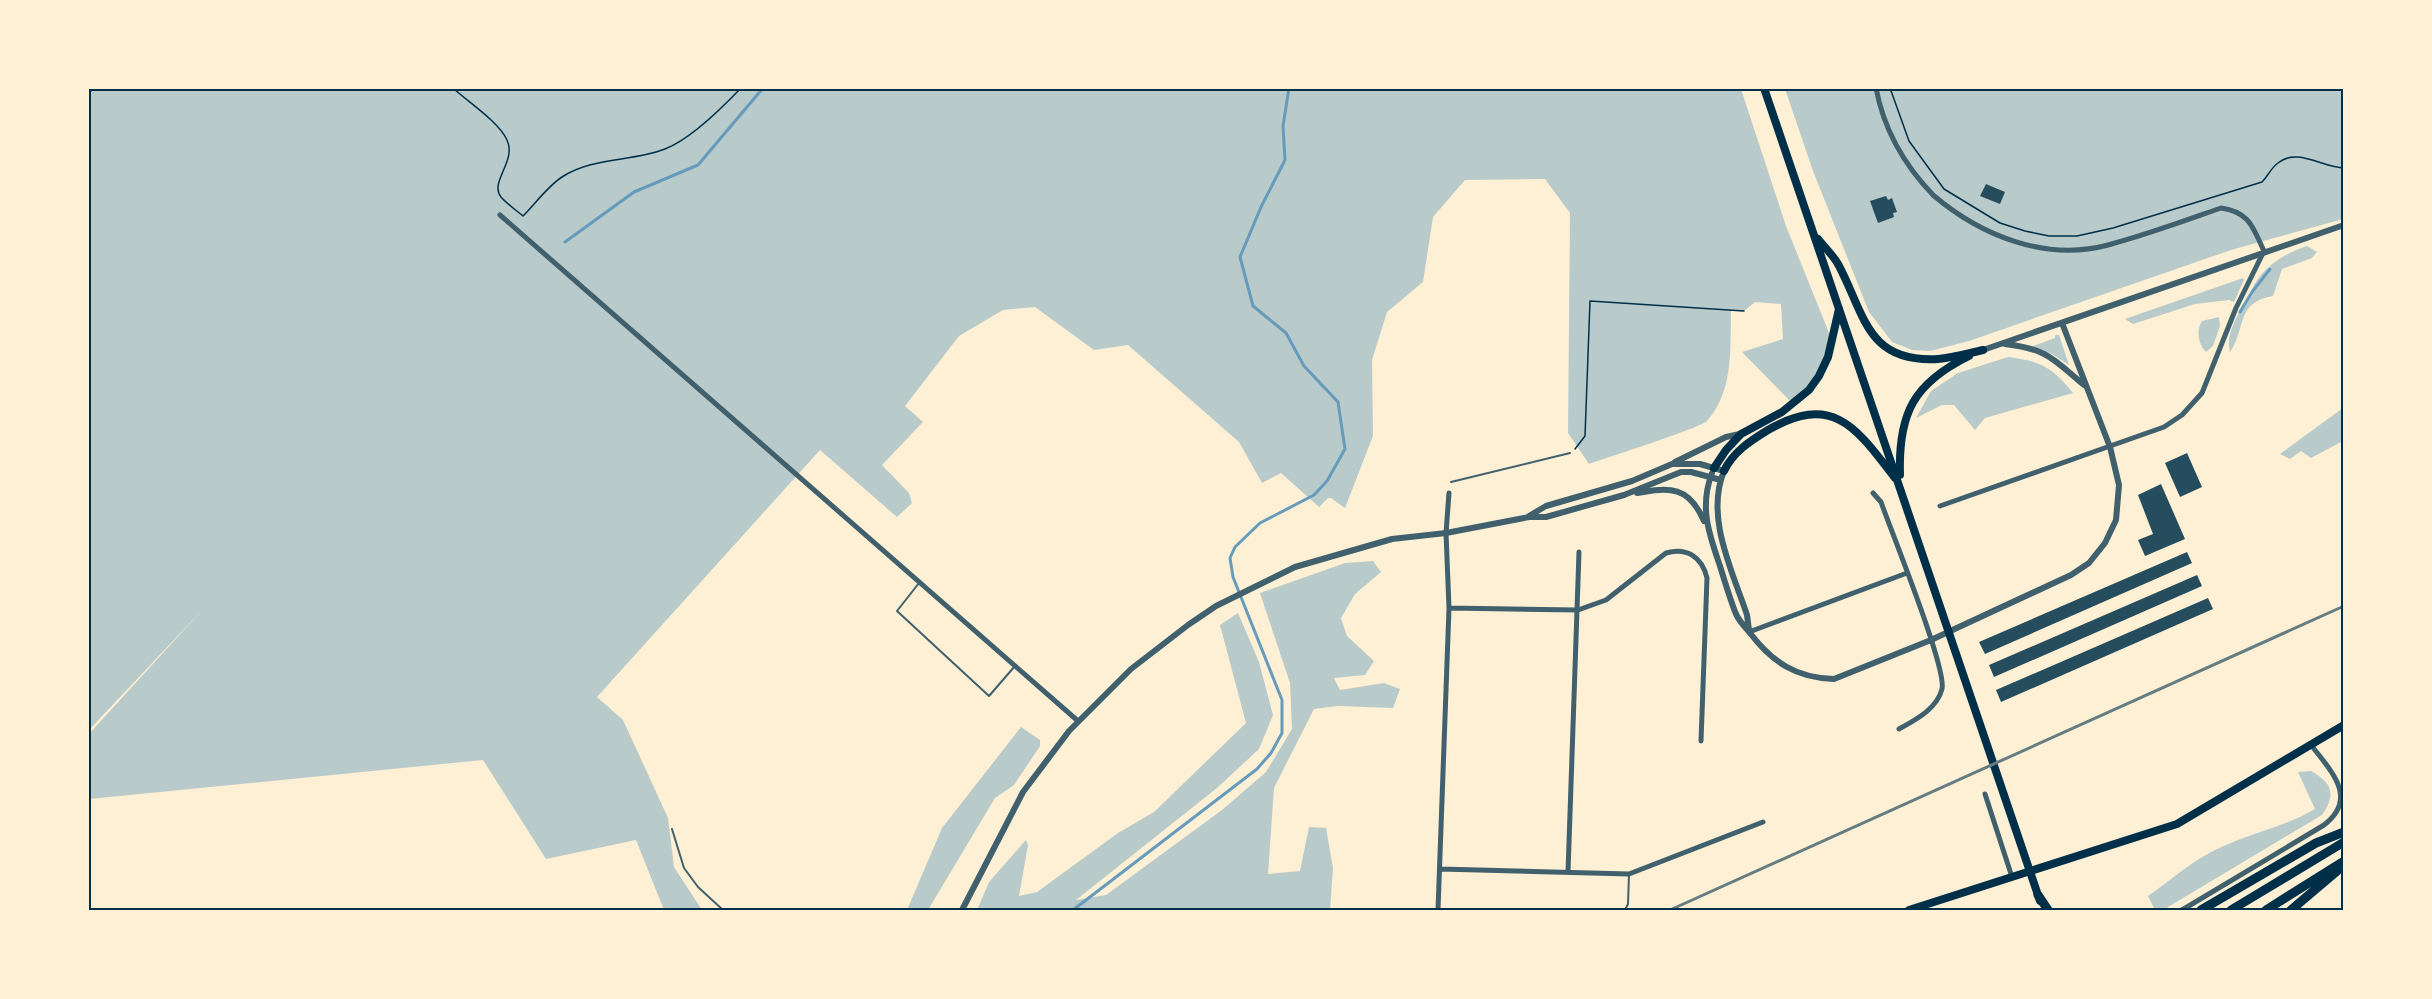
<svg xmlns="http://www.w3.org/2000/svg" width="2432" height="999" font-family="'Varela Round',sans-serif">
<rect width="100%" height="100%" fill="#fdf0d5"/>
<!-- green -->
<path fill="#b9caca" d="M89 89H1741L1786 226 1831 338 1819 376 1793 404 1742 352 1783 339 1781 304 1755 302 1744 311 1731 310C1730 348 1734 391 1707 421 1700 428 1606 458 1589 464L1568 433 1570 213 1545 179 1465 180 1433 217 1423 282 1387 312 1372 360 1373 436 1345 508 1331 498H1328L1319 507 1281 473 1262 483 1239 442 1128 345 1094 350 1035 307 1003 310 959 336 905 406 923 422 882 465 909 493 912 503 897 517 820 450 597 697 623 720 668 818 674 867 702 910H664L636 840 546 859 483 760 89 799 88 735 204 608 89 730Z
M1785 89H2343V219L2231 250 1969 341 1930 351 1912 350 1892 342 1869 312 1813 171Z
M2307 246 2317 252 2312 258 2282 269 2273 296C2235 302 2246 331 2230 352 2222 328 2256 286 2272 268L2270 267 2251 291C2261 268 2283 254 2307 246Z
M2243 278 2244 280 2234 302 2229 300 2195 304 2133 324 2125 319Z
M2219 317 2220 326 2213 346 2206 352C2198 344 2196 330 2202 321Z
M2055 335H2059L2069 365 2052 354 2033 346 2055 338Z
M2008 357C2041 361 2053 368 2073 393L1985 418 1975 430 1954 405H1942L1916 418 1931 391 1958 373Z
M2343 408V441L2311 458 2301 451 2290 459 2280 454Z
M1373 561 1381 572 1355 594 1341 618 1347 636 1374 661 1365 675 1334 678 1340 690 1384 683 1400 689 1393 708 1338 706 1314 709 1274 788 1268 874 1300 871 1309 827 1326 828 1333 868 1330 910H977L989 882 1026 840 1028 845 1019 896 1037 892 1118 833 1154 812 1246 723 1220 625 1238 613 1259 662 1273 715 1259 749 1217 788 1076 900 1106 895 1222 810 1266 772 1292 729 1290 683 1260 593 1345 563Z
M1021 727 1040 740V746L1014 785 995 798 928 910H907L942 828Z
M2311 771C2333 783 2336 795 2322 815L2163 910H2155L2148 896C2167 883 2185 867 2204 856 2239 835 2281 829 2315 809L2298 772Z"/>
<g fill="none" stroke-linecap="round" stroke-linejoin="round">
<!-- stream -->
<path stroke="#669bbc" stroke-width="3" d="M565 242 634 192 698 165 763 88
M2240 312 2252 292 2270 269
M1073 910 1257 769 1271 753 1282 733V700L1233 577 1230 558 1235 547 1260 523 1314 495 1327 481 1345 449 1338 402 1304 366 1286 333 1253 306 1240 257 1261 207 1285 160 1283 126 1289 88"/>
</g>
<!-- building -->
<path fill="#264d5e" d="M1986 184 2005 192 2000 204 1980 196Z
M1886 196 1888 200 1892 198 1897 212 1893 213 1894 217 1878 223 1870 201Z
M2187 453 2202 487 2180 497 2165 463Z
M2161 484 2185 539 2145 556 2138 540 2153 534 2138 495Z
M2187 552 2192 563 1985 654 1979 642Z
M2197 575 2202 586 1994 677 1989 665Z
M2208 598 2213 609 2001 702 1996 690Z"/>
<g fill="none" stroke-linecap="round" stroke-linejoin="round">
<!-- path -->
<path stroke="#003049" stroke-width="1.5" d="M453 88C468 102 499 122 507 140 517 161 489 182 501 197 507 204 516 210 523 216 535 204 548 186 562 177 593 157 631 162 665 149 691 139 721 109 741 88
M1890 88 1909 141 1944 189 2000 223 2025 231 2049 236H2077L2113 228 2262 182C2268 176 2271 168 2278 163 2297 147 2323 168 2344 168
M88 95 93 88
M1575 449 1585 436 1590 301 1744 311"/>
<!-- service -->
<path stroke="#3f606c" stroke-width="2" d="M1451 482 1570 453
M919 583 897 611 989 696 1015 666
M672 829 684 868 698 887 723 910
M1625 910 1628 904 1629 874"/>
<!-- minor -->
<path stroke="#3f606c" stroke-width="5" d="M1876 88C1884 131 1905 166 1934 196
M1933 195C1980 235 2045 262 2108 245 2146 235 2184 221 2221 208 2250 212 2253 228 2264 251L2236 308 2202 393 2182 415 2164 427 1940 506
M500 215 1078 721
M1873 493 1881 502C1891 531 1947 668 1942 689 1937 709 1915 720 1899 729
M1449 608 1578 610 1606 600 1666 553C1687 547 1702 557 1707 578L1701 741
M1749 632 1907 573
M1985 794 2012 877
M1440 869 1629 874 1763 822
M1568 872 1579 552
M1438 910 1449 608 1446 533 1449 493
M2182 910 2324 825C2359 798 2331 771 2311 745"/>
<!-- tertiary -->
<path stroke="#3f606c" stroke-width="6" d="M2005 344C2048 349 2053 359 2084 385
M1983 350 2344 225
M1675 462 1726 437 1740 434
M1712 473C1699 507 1709 534 1720 566 1725 582 1730 599 1736 614 1739 621 1745 627 1750 633 1772 662 1796 678 1834 679L1931 640 2071 575 2089 563 2105 543 2116 520 2119 485 2110 447 2062 323
M1637 493C1670 487 1689 486 1704 521
M1529 516 1546 506 1632 481 1672 464H1700L1724 471C1705 517 1732 570 1747 615L1749 630
M962 910 1023 792 1069 731 1131 669 1188 625 1216 606 1295 567 1333 556 1392 539 1446 533 1529 517H1546L1624 495 1681 472H1691L1721 480"/>
<!-- primary -->
<path stroke="#003049" stroke-width="8" d="M1909 910 2177 824 2344 725"/>
<!-- trunk -->
<path stroke="#003049" stroke-width="8" d="M1764 88 2040 901
M1818 239C1824 247 1833 255 1838 264 1865 314 1866 363 1938 359 1953 358 1969 353 1983 350
M1714 468 1726 450 1741 434 1782 412 1809 390 1819 376 1828 357 1839 309
M1724 471C1733 452 1750 441 1768 430 1834 392 1857 429 1895 478
M1900 475C1898 413 1914 383 1969 356"/>
<!-- motorway -->
<path stroke="#003049" stroke-width="9" d="M2038 895 2048 910
M2201 910 2316 843 2344 832
M2231 910 2344 842
M2266 910 2344 861
M2291 910 2337 871"/>
<!-- rail -->
<path stroke="#657d81" stroke-width="3" d="M1670 910 2344 606"/>
</g>
<!-- border -->
<rect width="2432" height="999" fill="none" stroke="#fdf0d5" stroke-width="180"/>
<rect x="90" y="90" width="2252" height="819" fill="none" stroke="#003049" stroke-width="2"/>
</svg>
